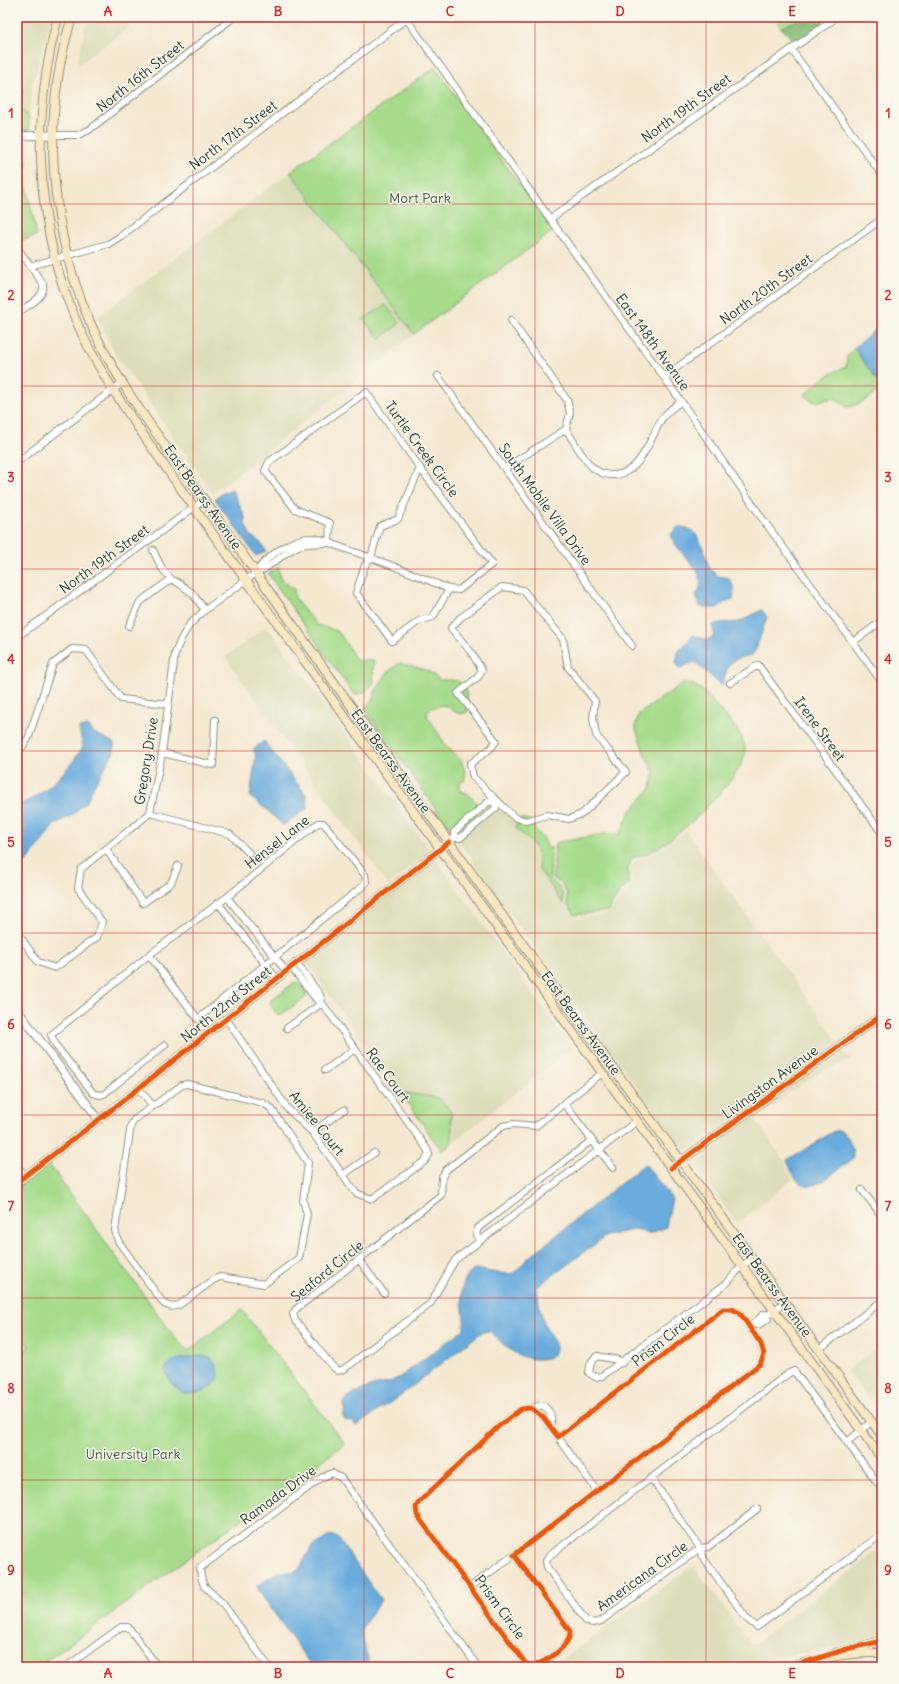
<svg xmlns="http://www.w3.org/2000/svg" width="899" height="1684" font-family="Delius,sans-serif">
<rect width="100%" height="100%" fill="#fbf7ec"/>
<filter id="ink" filterUnits="userSpaceOnUse"><feTurbulence type="fractalNoise" baseFrequency=".025" numOctaves="2"/><feDisplacementMap in="SourceGraphic" scale="8" xChannelSelector="R" yChannelSelector="G"/><feConvolveMatrix kernelMatrix="1 2 1 2 8 2 1 2 1" color-interpolation-filters="sRGB"/></filter>
<filter id="wash" filterUnits="userSpaceOnUse"><feTurbulence type="fractalNoise" baseFrequency=".012" numOctaves="4" result="noise"/><feDisplacementMap in="SourceGraphic" scale="16" xChannelSelector="R" yChannelSelector="G"/><feGaussianBlur stdDeviation="0.9" result="paint"/><feColorMatrix in="noise" values="0 0 0 0 0 0 0 0 0 0 0 0 0 0 0 0 0 1.4 0 .05"/><feComposite in="paint" operator="in"/></filter>
<g filter="url(#wash)">
<rect width="100%" height="100%" fill="#f5e8d1"/>
<!-- built -->
<path fill="#ddb" d="M17 17H52L32 85 29 117 20 109 23 89 17 78Z
M90 17H143L77 65 85 29Z
M290 172 414 334 213 494 116 355 97 317Z
M267 626 431 852 388 885 225 657Z
M491 797 501 800 518 822 515 828 532 843 537 851V857L546 880 575 918 609 913 622 895 632 886V863L658 851 686 831 839 1043 686 1154 516 922 448 826 455 820 461 819 466 822 477 811V803Z
M435 858 573 1049 569 1050 450 1145 451 1129 438 1098 407 1093 401 1094 310 968 308 966 303 969 299 965Z
M842 1049 851 1061H847L825 1070 794 1089 756 1121 784 1160 788 1172 793 1179 737 1223 690 1159Z
M882 1344V1418L847 1370Z
M882 1547V1638L786 1656 752 1667H552L693 1565 750 1643 754 1644Z"/>
<!-- green -->
<path fill="#a6db8b" stroke="#628c60" d="M774 17H799L794 22 781 28Z
M435 67 553 231 414 334 290 172Z
M17 78 23 89 20 109 29 117V131L17 130Z
M17 152 20 153 27 161 26 183 37 235 19 242 17 240Z
M386 305 400 323 380 339 363 319Z
M854 348 882 387C871 397 862 405 847 407L834 398 814 402 805 395C817 382 829 373 846 367L847 357Z
M279 567 280 579 294 589V595L298 603 317 625 334 630 340 634 357 661 367 660 374 661 373 670 374 683 365 692 354 695 268 574Z
M399 663C413 667 430 668 440 680H454L462 683C467 692 469 701 467 712 451 720 453 696 428 710L427 715 446 746 461 760 465 772V780L460 782V791L467 793 477 803 475 820 471 822C458 821 459 817 448 826L364 708 374 699 375 692 387 673Z
M683 683C701 684 707 695 718 708 728 719 748 738 745 754 740 781 661 858 634 857 626 864 628 875 629 884L619 893 608 911 575 915 567 904V894L562 884 553 878 555 843 608 833 620 834 630 812 651 788 654 772 645 755 635 726 639 714Z
M522 818 533 821 535 830 544 838 548 849 551 847 550 879C560 889 564 888 563 904L539 869 537 851 532 843 515 828 518 822Z
M295 982H298L306 992V997L281 1015 277 1014 270 1004 271 1000Z
M407 1093 438 1098 445 1104 451 1112 452 1137 450 1145 442 1151 401 1094Z
M49 1164 176 1339 188 1351 242 1310 345 1444 38 1667H17V1356L29 1347 17 1330V1188Z"/>
<!-- forest -->
<path fill="#84bb77" stroke="#527c56" d="M799 17H831L795 42 781 28 794 22Z"/>
<!-- water -->
<path fill="#69abdd" stroke="#447488" d="M877 328 882 332V387L854 348Z
M232 489 245 517V525L251 536 261 543 266 551 256 556 215 499 224 492Z
M678 527C708 527 700 562 715 574 718 577 725 577 729 578L734 588 733 599C715 604 725 612 700 606L696 595C714 572 673 553 671 534Z
M762 610 767 617 756 649 752 655C728 659 728 664 722 686L695 662 679 668 676 662 678 652 693 635 707 640 714 636 713 625C725 620 729 624 738 622 745 620 754 613 762 610Z
M88 726 94 733 114 743V752L93 787 87 801 73 815 55 824 26 863 18 860 17 805C44 797 68 770 83 747L79 728Z
M264 741 306 795 308 808 283 825 266 809 250 797 256 755 253 750Z
M841 1130C850 1138 853 1146 853 1158 849 1163 844 1164 839 1169 815 1189 799 1196 787 1160 797 1153 809 1148 819 1141 827 1135 831 1131 841 1130Z
M645 1164 672 1199 666 1227 648 1234 636 1229 606 1236 537 1287C539 1311 543 1325 556 1345L553 1356C525 1366 508 1350 490 1331L482 1332 401 1395 356 1426 353 1422 345 1420 342 1414 345 1411 343 1405 347 1398 355 1392 357 1394C370 1383 379 1387 392 1381 395 1380 396 1378 400 1377L464 1329C466 1306 452 1286 475 1269 484 1270 506 1276 513 1273 518 1270 523 1263 527 1259Z
M197 1356 210 1357 216 1364 219 1377C211 1391 199 1394 183 1393L171 1383 165 1370C172 1356 183 1359 197 1356Z
M331 1535 338 1538 381 1600 361 1629 370 1667H312L261 1594 257 1586 278 1572H293L300 1568 311 1548Z"/>
</g>
<g filter="url(#ink)">
<g fill="none" stroke-linecap="round" stroke-linejoin="round">
<!-- minor casing -->
<g stroke="#8a9282" stroke-width="8">
<path id="minor" d="M405 17 681 401 764 521 882 682
M791 49 882 175
M53 135H78L89 130 234 17
M550 219 837 17
M17 247 43 284C46 298 27 306 17 313
M30 266 108 244 121 236 406 19
M511 320 567 400 570 413 566 429C574 442 582 457 592 467 598 472 605 475 612 475 640 476 650 439 661 420 666 412 674 407 681 401
M438 376 632 646
M664 377 882 219
M17 462 122 383
M420 468 398 519 380 526 371 557 365 565 356 593 392 641 419 621 433 617 449 589
M505 468 566 429
M153 550 161 567 171 579 180 584 192 593 205 610
M256 573C263 559 291 539 308 538 320 537 332 544 343 548 379 560 414 574 449 589L459 590 492 564 420 468 366 392 269 462 265 471 295 509 330 523 329 543
M502 587 523 590 563 639 568 667 595 701 593 718 596 735 626 772 582 814 569 819 547 815 526 821 514 817 473 777 470 764 491 748 496 741 458 693 478 677 482 670 471 652 451 628 460 618Z
M129 626 140 602 171 579
M17 637 204 500
M853 642 882 621
M730 683 758 665 882 833
M162 753 213 765 215 720
M17 754 28 739 53 664 72 649 86 650 121 699 168 704
M150 813 230 834 249 853
M456 837 454 832 488 802H495
M449 842 456 837 460 838 496 808 495 802 497 800
M106 849 143 903 171 883 178 866
M227 897 286 971
M218 903 277 979
M17 932 38 962 55 968 97 937 102 922 78 888 81 869 150 813 162 753 175 654 181 639 190 624 205 610 256 573C272 567 282 553 298 546 307 543 316 544 326 543
M149 955 198 1019 363 886 366 882 365 875 326 826 323 823H318L227 897 149 955 51 1035 57 1047 93 1093 99 1095 104 1094 165 1045
M291 967 316 999 322 1003
M878 1019 882 1025
M227 1020 288 1109 312 1132 356 1193 372 1199 425 1161 429 1155 427 1149 322 1003 320 995 296 962
M287 1028 322 1003
M325 1070 355 1049
M602 1073 536 1126 513 1124 503 1126 446 1170 442 1177 441 1195 296 1309 293 1314 295 1320 332 1366 338 1371 344 1369 430 1304 455 1260 637 1121
M187 1084 263 1103 271 1108 308 1163 303 1201 307 1214 299 1258 264 1284 220 1277 215 1279 179 1305 172 1307 164 1304 118 1241 115 1230 131 1125 134 1120 182 1085Z
M139 1089 153 1106
M564 1103 613 1168
M312 1132 344 1110
M17 1165 25 1176
M343 1175 374 1153
M862 1190 882 1216
M481 1240 476 1235 478 1228 592 1140
M359 1260 384 1293
M723 1309H732L740 1313 761 1344 764 1354 760 1364 514 1555 570 1631C571 1647 546 1661 533 1666L526 1664 417 1515 416 1507 419 1502 500 1425 521 1409 531 1408 543 1417 558 1437Z
M754 1324 758 1325 768 1319V1315
M750 1327 764 1314 768 1315 785 1302
M819 1349 882 1301
M622 1363 618 1360 597 1356C591 1360 590 1365 589 1373L595 1377 602 1376 727 1283 738 1270 752 1258
M531 1408 542 1405C551 1411 553 1417 550 1427
M558 1437 597 1491
M847 1442 871 1422
M651 1478 700 1548 704 1559 747 1619 757 1627 882 1534
M757 1509 708 1547 700 1548 601 1621 593 1623 586 1621 547 1567 546 1561 549 1556 789 1373 794 1371 882 1489
M470 1587 514 1555
M66 1667 121 1627H128L132 1632 158 1667
M269 1667 223 1604 204 1586 201 1577 200 1568 321 1478 332 1473 341 1478 347 1486 478 1667"/>
</g>
<!-- tertiary casing -->
<g stroke="#8a9282" stroke-width="9">
<path id="tertiary" d="M17 136 53 135
M17 1009 99 1120
M671 1168 882 1015
M17 1182 110 1111 449 842"/>
</g>
<!-- secondary casing -->
<g stroke="#8a9282" stroke-width="10">
<path id="secondary" d="M58 17C33 111 34 211 69 303 91 363 128 413 164 465 213 535 264 605 314 674 502 937 693 1197 882 1459
M72 17C41 116 49 228 90 322 117 384 160 438 199 493 246 559 294 626 341 692 520 941 700 1189 882 1436
M835 1653 882 1641
M790 1667C819 1658 851 1652 882 1653"/>
</g>
<!-- minor -->
<use href="#minor" stroke="#fff" stroke-width="6"/>
<!-- tertiary -->
<use href="#tertiary" stroke="#fff" stroke-width="7"/>
<!-- secondary -->
<use href="#secondary" stroke="#fae7c3" stroke-width="8"/>
<!-- cycleway casing -->
<g stroke="#fbf7ec" stroke-width="8">
<path id="cycleway" d="M671 1168 882 1015
M17 1182 110 1111 449 842
M723 1309H732L740 1313 761 1344 764 1354 760 1364 514 1555 570 1631C571 1647 546 1661 533 1666L526 1664 417 1515 416 1507 419 1502 500 1425 521 1409 531 1408 543 1417 558 1437Z
M790 1667 847 1649 882 1641"/>
</g>
<!-- cycleway -->
<use href="#cycleway" stroke="#e8590c" stroke-width="5"/>
</g>
</g>
<!-- grid -->
<path fill="none" stroke="#d62828" stroke-width="1" stroke-opacity="0.55" d="M193 17V1667M364 17V1667M535 17V1667M706 17V1667M17 204H882M17 386H882M17 569H882M17 751H882M17 933H882M17 1115H882M17 1298H882M17 1480H882"/>
<g text-anchor="middle" stroke-width="3" stroke-linejoin="round" paint-order="stroke">
<!-- street labels -->
<g font-size="14" fill="#1f3d34" stroke="#fbf7ec">
<text transform="translate(140 76) rotate(-38)" y="5">North 16th Street</text>
<text transform="translate(686 108) rotate(-36)" y="5">North 19th Street</text>
<text transform="translate(233 135) rotate(-37)" y="5">North 17th Street</text>
<text transform="translate(766 289) rotate(-36)" y="5">North 20th Street</text>
<text transform="translate(653 342) rotate(54)" y="5">East 148th Avenue</text>
<text transform="translate(422 449) rotate(54)" y="5">Turtle Creek Circle</text>
<text transform="translate(203 497) rotate(55)" y="5">East Bearss Avenue</text>
<text transform="translate(545 504) rotate(54)" y="5">South Mobile Villa Drive</text>
<text transform="translate(104 559) rotate(-36)" y="5">North 19th Street</text>
<text transform="translate(820 729) rotate(54)" y="5">Irene Street</text>
<text transform="translate(146 761) rotate(-81)" y="5">Gregory Drive</text>
<text transform="translate(391 761) rotate(54)" y="5">East Bearss Avenue</text>
<text transform="translate(277 842) rotate(-38)" y="5">Hensel Lane</text>
<text transform="translate(226 1004) rotate(-39)" y="5">North 22nd Street</text>
<text transform="translate(581 1023) rotate(54)" y="5">East Bearss Avenue</text>
<text transform="translate(388 1075) rotate(54)" y="5">Rae Court</text>
<text transform="translate(770 1082) rotate(-36)" y="5">Livingston Avenue</text>
<text transform="translate(317 1123) rotate(51)" y="5">Amiee Court</text>
<text transform="translate(327 1271) rotate(-39)" y="5">Seaford Circle</text>
<text transform="translate(772 1285) rotate(54)" y="5">East Bearss Avenue</text>
<text transform="translate(663 1340) rotate(-38)" y="5">Prism Circle</text>
<text transform="translate(278 1495) rotate(-36)" y="5">Ramada Drive</text>
<text transform="translate(642 1576) rotate(-36)" y="5">Americana Circle</text>
<text transform="translate(500 1607) rotate(54)" y="5">Prism Circle</text>
</g>
<!-- park labels -->
<g font-size="14" fill="#3a5d45" stroke="#fbf7ec">
<text x="420" y="203">Mort Park</text>
<text x="133" y="1459">University Park</text>
</g>
</g>
<!-- margin -->
<rect width="899" height="1684" fill="none" stroke="#fbf7ec" stroke-width="44"/>
<rect x="22" y="22" width="855" height="1640" fill="none" stroke="#d62828" stroke-width="1.5"/>
<g font-size="13" text-anchor="middle" font-weight="bold" fill="#d62828">
<text x="108" y="16">A</text>
<text x="278" y="16">B</text>
<text x="450" y="16">C</text>
<text x="620" y="16">D</text>
<text x="792" y="16">E</text>
<text x="11" y="118">1</text>
<text x="888" y="118">1</text>
<text x="11" y="300">2</text>
<text x="888" y="300">2</text>
<text x="11" y="482">3</text>
<text x="888" y="482">3</text>
<text x="11" y="664">4</text>
<text x="888" y="664">4</text>
<text x="11" y="847">5</text>
<text x="888" y="847">5</text>
<text x="11" y="1029">6</text>
<text x="888" y="1029">6</text>
<text x="11" y="1211">7</text>
<text x="888" y="1211">7</text>
<text x="11" y="1393">8</text>
<text x="888" y="1393">8</text>
<text x="11" y="1575">9</text>
<text x="888" y="1575">9</text>
<text x="108" y="1678">A</text>
<text x="278" y="1678">B</text>
<text x="450" y="1678">C</text>
<text x="620" y="1678">D</text>
<text x="792" y="1678">E</text>
</g>
</svg>
